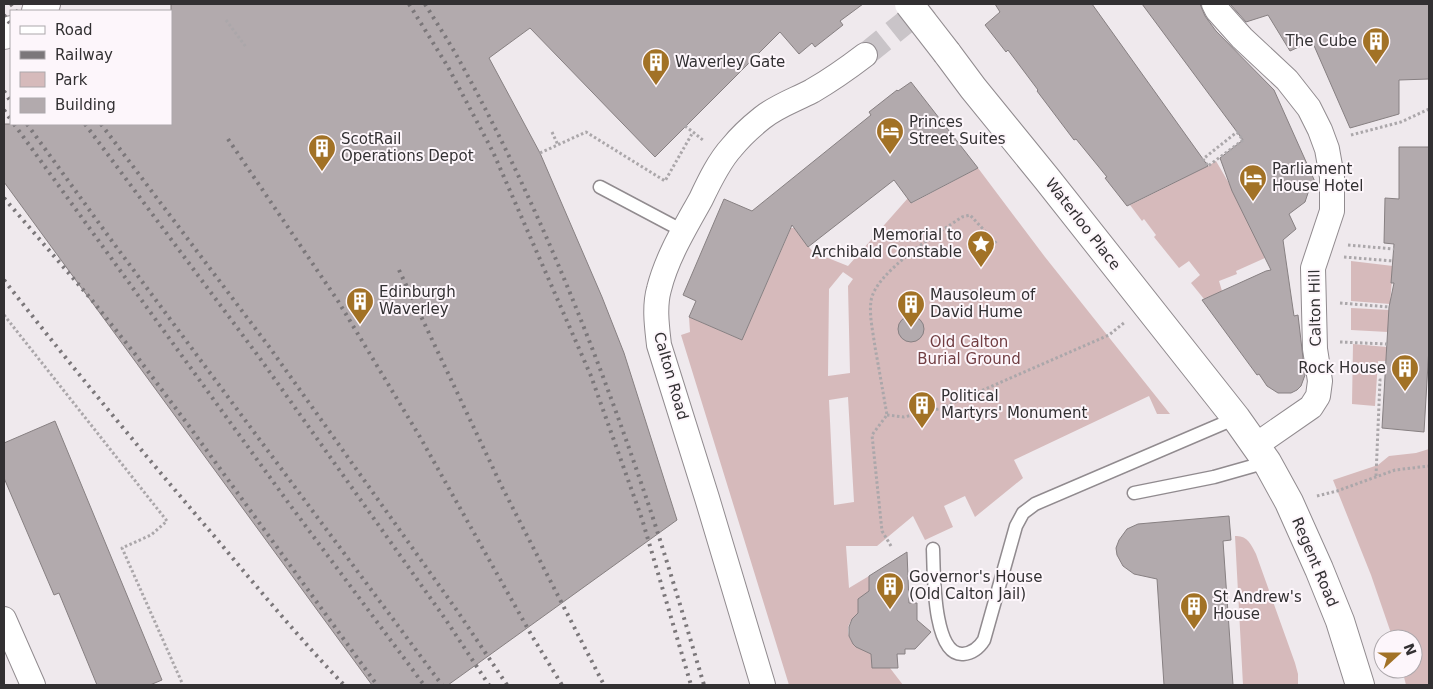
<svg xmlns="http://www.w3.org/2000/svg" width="1433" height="689" font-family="'DejaVu Sans',sans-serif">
<rect width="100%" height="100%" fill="#efe9ed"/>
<!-- green -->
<path fill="#d6babb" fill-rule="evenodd" d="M1216 161 1230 185 1265 258 1236 271 1237 274 1219 281 1222 291 1204 299 1191 283 1200 275 1189 261 1179 268 1154 237 1156 235 1144 219 1142 221 1130 205 1208 166Z
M978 168 1045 257 1170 414H1157L1149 396 1014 460 1023 478 975 517 965 496 944 506 953 527 925 540 913 516 877 546H846L849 588 869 576C869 582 871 590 870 596 866 612 843 618 849 636 853 647 861 648 871 650L872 667 890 668 903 685H789L681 335 690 332 689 317 742 340 791 228H794L813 252 848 266 908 198 912 203ZM843 272 853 279 848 286 850 373 828 376 829 289ZM848 397 854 502 834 505 829 400Z
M1351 261 1393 266 1390 304 1351 301Z
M1351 308 1390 310 1388 332 1351 330Z
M1353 344 1387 347 1386 361H1378L1375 406 1352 404Z
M1429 449V685H1406L1402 669H1413V639H1393L1371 575 1333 480 1378 465 1389 456 1416 453Z
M1235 536C1247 535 1251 544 1256 554L1295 663 1298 674V685H1243Z"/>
<!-- building -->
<path fill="#b2aaad" stroke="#878082" d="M171 4H863L840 21 843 25 815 47 812 43 799 54 780 32 655 157 530 28 489 58 540 153 602 297 624 353 677 520 448 685H372L4 182V124H171Z
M995 4H1092L1208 166 1127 206 1105 178 1107 177 1076 139 1074 140 1037 91 1038 90 1008 50 1006 52 985 25 1000 12Z
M1142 4H1200L1205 16 1216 31 1274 90 1316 184 1310 187 1305 202 1289 214 1296 229 1283 240 1294 316 1298 315 1305 375 1301 386 1297 390 1291 393H1278L1267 386 1259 374 1257 375 1202 300 1266 271 1271 270 1232 191 1220 158 1243 140Z
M1230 4H1429V79L1399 80V114L1350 128 1312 41 1290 51 1268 15 1246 22Z
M911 82 978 168 911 203 894 180 808 247 792 225 742 340 689 317 696 301 683 295 724 199 752 211 871 115 869 112 897 90 898 91Z
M1399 147H1429V347L1424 432 1382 428 1389 307 1394 283H1391L1394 244 1384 243 1385 198 1399 199Z
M898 329a13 13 0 1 1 26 0a13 13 0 1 1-26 0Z
M55 421 162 680 150 685H97L59 593 54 595 4 478V443Z
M1229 516 1231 540 1223 541 1233 685H1164L1157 579 1134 574 1123 566 1117 555 1116 548 1119 540 1127 529 1138 524Z
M907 552 909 603H917V620L931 632 915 649H905V654H897L898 668H872L871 654 856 647 853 644 849 636V627L852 619 858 613V599L869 591V576Z"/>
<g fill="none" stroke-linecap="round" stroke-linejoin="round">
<!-- minor-tunnel -->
<path stroke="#c9c4c8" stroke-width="24" stroke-dasharray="24 12" stroke-linecap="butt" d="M865 55 928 4"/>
<!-- service casing -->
<g stroke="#918b8f" stroke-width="15">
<path id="service" d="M600 187 683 231
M1134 493 1214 477 1267 462
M933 549C934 569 932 656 963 654 973 653 979 648 984 640L1016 526 1023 513 1035 504 1236 418"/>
</g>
<!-- minor casing -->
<g stroke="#918b8f" stroke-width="26">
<path id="minor" d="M1214 4 1217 10 1242 38 1287 80 1309 108 1320 130 1327 149 1332 177V211L1313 268 1315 349 1320 381 1318 396 1311 407 1256 445
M4 619 33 685
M763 685 707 498 659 345C657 327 654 307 659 289 667 257 685 228 701 199 709 182 719 161 732 147 740 137 752 126 762 118 777 106 795 100 812 91 831 80 848 68 865 55"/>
</g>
<!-- primary casing -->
<g stroke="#918b8f" stroke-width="30">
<path id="primary" d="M36 11 46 4
M4 35 11 30
M947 53 973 88 1047 179 1236 418 1267 462 1289 502 1319 569 1340 621 1360 685"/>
</g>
<!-- path -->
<path stroke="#aba7aa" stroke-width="3" stroke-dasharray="2.5 2.5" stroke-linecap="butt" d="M226 20 246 47
M685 126 693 132
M552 132 558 145
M1237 132 1243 140 1208 166 1203 159Z
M1351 135 1401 122 1429 109
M540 153 586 132 665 181 693 132 704 141
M1348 245 1394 249
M1344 257 1393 261
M1340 303 1389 307
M4 315 167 521 151 535 122 548 183 685
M1340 342 1387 344
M887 415 904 417 942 408 1109 335 1125 322
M1376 476 1380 380H1384
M1317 496 1337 491 1395 470 1429 466
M891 546 882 531 872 435 887 415C883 392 879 369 875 347 873 332 869 315 871 301 875 272 938 233 962 217L970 215 997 244"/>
<!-- service -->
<use href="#service" stroke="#fff" stroke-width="12"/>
<!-- minor -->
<use href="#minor" stroke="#fff" stroke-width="24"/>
<!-- primary -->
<use href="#primary" stroke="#fff" stroke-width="28"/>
<!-- rail -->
<path stroke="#7b777a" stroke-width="4" stroke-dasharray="2.5 5" stroke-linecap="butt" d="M11 4 16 11
M409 4 448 67 493 152 591 376 642 519 691 685
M425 4C436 22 448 40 458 58 538 202 599 357 651 512 670 570 687 628 704 685
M4 15 11 25
M4 91 11 102
M4 110 11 120
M14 124 290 505 424 685
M27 124 109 237 442 685
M85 124 259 357 446 620 489 685
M101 124 270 348 458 612 507 685
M228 139 338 301 420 437 532 636 562 685
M4 198 91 299 135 354 189 426 377 685
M399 270 502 487 604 685
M4 280C72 367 143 453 215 537 257 587 299 638 344 685"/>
<!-- primary-bridge casing -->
<g stroke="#918b8f" stroke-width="30" stroke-linecap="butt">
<path id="primary-bridge" d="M909 4 947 53"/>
</g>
<!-- primary-bridge -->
<use href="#primary-bridge" stroke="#fff" stroke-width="28"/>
</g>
<!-- icons -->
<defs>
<g id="building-pin" transform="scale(1.4375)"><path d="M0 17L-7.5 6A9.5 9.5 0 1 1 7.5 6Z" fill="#a27226" stroke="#fdf6fb"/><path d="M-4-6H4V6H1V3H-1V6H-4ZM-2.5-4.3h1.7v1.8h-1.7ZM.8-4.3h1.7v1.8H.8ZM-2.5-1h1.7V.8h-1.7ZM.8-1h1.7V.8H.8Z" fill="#fff"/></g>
<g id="hotel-pin" transform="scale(1.4375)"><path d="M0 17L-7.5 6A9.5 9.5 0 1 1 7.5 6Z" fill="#a27226" stroke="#fdf6fb"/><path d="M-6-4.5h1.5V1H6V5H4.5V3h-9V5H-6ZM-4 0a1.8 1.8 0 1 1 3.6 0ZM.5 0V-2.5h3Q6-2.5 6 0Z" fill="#fff"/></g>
<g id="sight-pin" transform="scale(1.4375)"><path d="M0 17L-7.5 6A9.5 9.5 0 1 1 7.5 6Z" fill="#a27226" stroke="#fdf6fb"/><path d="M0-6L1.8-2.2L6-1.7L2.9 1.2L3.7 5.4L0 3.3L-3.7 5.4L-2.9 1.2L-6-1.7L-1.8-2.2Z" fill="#fff"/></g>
</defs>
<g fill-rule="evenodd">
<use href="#building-pin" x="1376" y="41"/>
<use href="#building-pin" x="656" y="62"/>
<use href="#hotel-pin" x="890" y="131"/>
<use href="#building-pin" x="322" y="148"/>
<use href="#hotel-pin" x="1253" y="178"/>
<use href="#sight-pin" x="981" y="244"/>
<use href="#building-pin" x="360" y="301"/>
<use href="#building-pin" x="911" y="304"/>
<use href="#building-pin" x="1405" y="368"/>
<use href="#building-pin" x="922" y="405"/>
<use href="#building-pin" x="890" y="586"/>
<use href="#building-pin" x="1194" y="606"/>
</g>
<g text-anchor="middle" stroke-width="4" stroke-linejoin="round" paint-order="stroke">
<!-- poi labels -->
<g font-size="15" fill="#323032" stroke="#fdf6fb" text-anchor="start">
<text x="1357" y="46" text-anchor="end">The Cube</text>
<text x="675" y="67">Waverley Gate</text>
<text x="909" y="127">Princes<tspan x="909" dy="17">Street Suites</tspan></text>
<text x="341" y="144">ScotRail<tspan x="341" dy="17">Operations Depot</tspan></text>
<text x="1272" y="174">Parliament<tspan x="1272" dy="17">House Hotel</tspan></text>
<text x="962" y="240" text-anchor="end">Memorial to<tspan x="962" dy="17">Archibald Constable</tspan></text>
<text x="379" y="297">Edinburgh<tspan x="379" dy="17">Waverley</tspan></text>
<text x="930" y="300">Mausoleum of<tspan x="930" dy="17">David Hume</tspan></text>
<text x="1386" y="373" text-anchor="end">Rock House</text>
<text x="941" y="401">Political<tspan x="941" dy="17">Martyrs' Monument</tspan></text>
<text x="909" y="582">Governor's House<tspan x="909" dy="17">(Old Calton Jail)</tspan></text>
<text x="1213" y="602">St Andrew's<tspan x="1213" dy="17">House</tspan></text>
</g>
<!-- street labels -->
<g font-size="15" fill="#323032" stroke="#fdf6fb">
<text transform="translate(1083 224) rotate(52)" y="5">Waterloo Place</text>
<text transform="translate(1315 308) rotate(-91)" y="5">Calton Hill</text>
<text transform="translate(671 376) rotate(74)" y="5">Calton Road</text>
<text transform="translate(1315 562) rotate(67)" y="5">Regent Road</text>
</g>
<!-- park labels -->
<g font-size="15" fill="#713e42" stroke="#fdf6fb">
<text x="969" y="347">Old Calton<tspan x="969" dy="17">Burial Ground</tspan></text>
</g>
</g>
<!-- border -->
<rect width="1433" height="689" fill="none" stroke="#323032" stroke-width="10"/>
<!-- legend -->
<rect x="10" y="10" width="162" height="115" fill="#fdf6fb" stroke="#aca7ab"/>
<rect x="20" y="26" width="25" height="8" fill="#ffffff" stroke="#aca7ab"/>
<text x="55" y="35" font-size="15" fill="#323032">Road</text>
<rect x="20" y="51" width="25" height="8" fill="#7b777a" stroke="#aca7ab"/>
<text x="55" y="60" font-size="15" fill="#323032">Railway</text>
<rect x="20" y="72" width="25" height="15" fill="#d6babb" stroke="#aca7ab"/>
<text x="55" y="85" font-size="15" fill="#323032">Park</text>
<rect x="20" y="98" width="25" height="15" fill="#b2aaad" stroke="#aca7ab"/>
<text x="55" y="110" font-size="15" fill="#323032">Building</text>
<!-- north arrow -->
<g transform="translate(1398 654) rotate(69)"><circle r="24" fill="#fdf6fb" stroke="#aca7ab"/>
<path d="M0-4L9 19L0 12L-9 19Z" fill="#a27226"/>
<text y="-8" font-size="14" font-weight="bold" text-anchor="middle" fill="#323032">N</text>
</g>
</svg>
